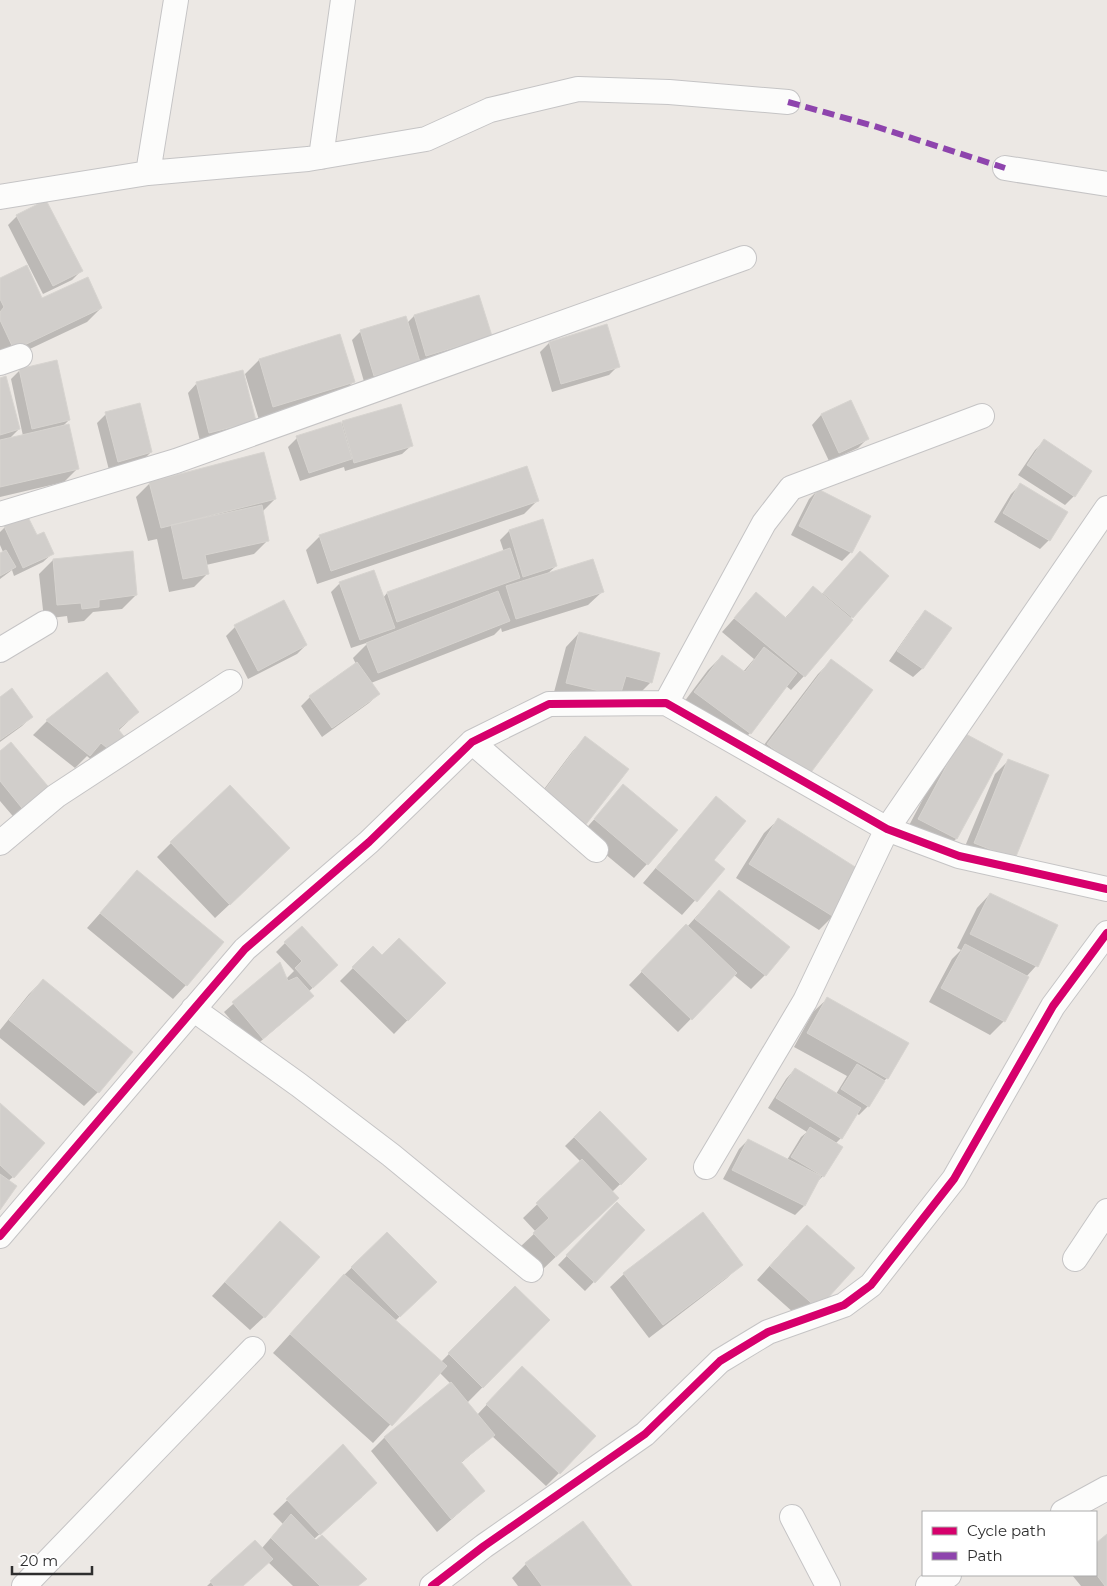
<svg xmlns="http://www.w3.org/2000/svg" width="1107" height="1586" font-family="Montserrat,sans-serif">
<rect width="100%" height="100%" fill="#ece8e4"/>
<!-- shadow -->
<path fill="#0003" d="M17 216 81 271 72 280 43 294 8 225Z
M0 279 41 300 101 308 87 322 0 363Z
M478 296 490 336 481 345 365 385 352 340 361 331 407 323 414 316Z
M340 336 353 382 340 395 259 420 245 374 259 360Z
M549 343 618 366 609 375 552 392 540 352Z
M20 370 69 420 62 427 77 469 64 482 0 497V379L19 429 9 439 23 436 11 379Z
M242 372 245 429 200 441 188 393 197 383Z
M850 402 867 439 858 448 829 461 812 425 821 415Z
M106 414 151 452 142 461 109 470 97 423Z
M343 422 412 445 402 454 345 471 344 467 300 481 288 447 297 438 340 425Z
M1044 441 1074 496 1065 505 1018 475 1035 450Z
M150 483 275 499 262 512 268 540 254 554 206 565 208 573 194 587 169 592 157 539 148 541 136 497Z
M1020 485 1049 540 1040 549 994 522 1011 494Z
M818 490 851 552 842 561 791 535 809 499Z
M537 501 524 514 317 584 306 550 320 536Z
M5 527 36 537 53 553 43 562 14 576 12 570 0 579V554L3 552 0 545V532Z
M509 531 556 566 547 574 602 592 588 605 502 632 501 628 494 635 371 683 378 694 369 703 322 737 301 706 310 697 356 664 353 658 369 642 351 648 331 592 340 583 383 598 387 593 504 552 500 540Z
M132 552 136 595 122 609 93 612 84 621 68 623 67 616 44 619 39 574 53 560Z
M860 552 887 577 850 619 804 676 791 690 786 686 750 733 736 747 681 706 708 670 722 656 743 672 754 659 722 632 756 594 785 618 813 588 821 595Z
M926 612 923 668 913 677 889 661 917 621Z
M235 627 306 645 297 654 248 679 226 636Z
M579 633 651 682 637 696H553L566 647Z
M831 661 808 774 754 758 818 674Z
M107 673 138 712 118 731 125 739 97 765 87 756 75 768 33 735 47 721Z
M0 699 31 717 22 726 0 742Z
M585 738 570 840 529 809 572 752Z
M950 748 1001 754 956 839 942 852 905 833Z
M0 752 50 791 17 821 0 801Z
M1009 760 1014 858 961 856 995 774Z
M624 786 647 864 634 878 581 834Z
M716 798 712 860 723 869 682 915 643 883 703 812Z
M778 820 861 872 833 916 819 930 736 878 764 833Z
M171 843 275 862 215 918 157 857Z
M137 872 186 985 173 999 87 928Z
M719 891 788 947 765 975 751 989 734 975 678 1032 629 985 686 926 687 927Z
M990 894 1056 926 1036 966 1026 977 1004 1021 990 1035 929 1002 952 959 961 950 957 948 977 908Z
M285 943 328 974 308 992 303 1005 254 1047 224 1012 279 964 286 979 294 971 276 952Z
M373 948 382 956 444 983 394 1034 340 981Z
M43 980 131 1052 98 1092 84 1106 0 1038V1030L29 994Z
M827 999 887 1078 881 1084 868 1106 859 1115 856 1113 841 1138 835 1144 823 1176 815 1184 804 1206 795 1215 723 1179 739 1149 748 1140 787 1160 801 1137 807 1132 768 1108 786 1079 795 1069 836 1094 847 1076 794 1047 813 1012Z
M0 1104 13 1177 8 1181 0 1207Z
M600 1112 646 1159 612 1192 604 1211 542 1270 520 1247 536 1232 523 1218 581 1162 565 1146Z
M608 1213 644 1230 585 1291 558 1265Z
M387 1233 435 1282 395 1321 441 1362 515 1287 549 1320 467 1403 477 1415 509 1381 559 1473 546 1486 492 1436 461 1463 484 1491 437 1532 371 1451 384 1438 451 1384 439 1372 373 1443 273 1353 338 1281Z
M267 1236 264 1317 250 1330 212 1296Z
M793 1240 853 1268 803 1321 757 1280Z
M741 1264 727 1278 649 1338 610 1287 624 1274Z
M343 1446 362 1497 314 1539 365 1579 358 1586H293L268 1562 242 1586H207L255 1541 262 1548 283 1524 273 1514Z
M583 1522 630 1586H518L512 1578 526 1564Z
M1107 1536V1586H1081L1072 1575H1096V1545Z"/>
<!-- building -->
<path fill="#d1cecb" stroke="#d7d4d0" d="M46 200 83 271 53 286 16 215Z
M27 265 42 298 88 277 102 308 14 350 0 320V312L4 307 0 299V278Z
M479 295 492 336 426 356 414 315Z
M406 316 420 362 374 376 360 330Z
M607 324 620 367 561 384 549 342Z
M340 334 355 382 273 407 259 359Z
M57 360 70 420 32 429 19 369Z
M243 370 256 421 209 433 196 382Z
M6 376 20 429 0 435V378Z
M851 400 869 439 839 453 821 414Z
M140 403 152 452 118 462 105 412Z
M401 404 413 446 354 463 342 421Z
M341 422 352 459 309 473 296 436Z
M69 424 79 469 0 487V440Z
M1044 439 1092 471 1075 497 1027 465Z
M264 452 276 499 161 528 149 482Z
M527 466 539 501 331 571 319 535Z
M1020 483 1068 512 1050 541 1003 513Z
M818 489 871 516 852 553 799 526Z
M262 505 269 541 205 555 209 574 183 579 171 525Z
M27 515 37 535 44 532 54 554 23 568 4 526Z
M543 519 557 566 523 577 509 530Z
M510 548 520 578 397 622 387 592Z
M6 550 16 567 0 576V553Z
M133 551 137 595 99 600V607L82 609 81 603 57 605 53 559Z
M860 551 889 576 853 618 823 593Z
M593 559 604 592 516 619 506 586Z
M374 570 395 628 360 640 339 582Z
M813 586 853 620 805 677 734 618 756 592 786 618Z
M498 591 510 621 378 673 366 643Z
M284 600 307 645 258 671 234 625Z
M925 610 952 628 923 669 897 651Z
M579 632 660 653 652 683 626 676 620 696 566 683Z
M764 647 797 673 751 734 694 692 722 655 745 672Z
M831 659 873 690 809 775 767 744Z
M357 662 380 694 332 728 309 696Z
M107 672 139 712 118 729 127 740 112 752 101 743 90 756 46 720Z
M12 688 33 717 0 740V697Z
M964 733 1003 754 957 839 918 819Z
M585 736 629 769 584 827 541 795Z
M11 742 52 791 26 813 0 781V751Z
M1008 759 1049 775 1015 859 974 843Z
M623 784 678 830 648 865 594 819Z
M230 785 290 848 230 905 170 842Z
M716 796 746 821 714 860 725 869 697 902 656 868Z
M778 818 863 872 834 917 749 864Z
M137 870 224 942 187 986 100 913Z
M719 890 790 947 766 976 695 919Z
M990 893 1058 925 1038 967 970 934Z
M686 924 737 973 692 1020 641 971Z
M302 926 338 965 313 988 295 968 302 961 284 942Z
M399 938 446 983 408 1021 352 967 373 946 382 955Z
M965 944 1029 977 1005 1022 941 988Z
M280 962 288 981 297 977 314 996 263 1039 232 1002Z
M43 979 133 1052 99 1093 9 1020Z
M827 997 909 1043 888 1079 807 1033Z
M857 1064 885 1081 869 1107 841 1089Z
M795 1068 861 1108 842 1139 776 1098Z
M0 1103 45 1143 14 1178 0 1165Z
M600 1111 647 1159 621 1185 574 1137Z
M810 1127 843 1147 824 1177 791 1157Z
M748 1139 821 1176 805 1206 732 1170Z
M582 1159 619 1198 556 1257 533 1233 549 1218 536 1203Z
M0 1174 17 1186 0 1210Z
M617 1202 645 1230 595 1283 566 1255Z
M703 1212 743 1265 663 1325 623 1273Z
M280 1221 320 1257 265 1318 225 1282Z
M807 1225 855 1268 818 1309 770 1266Z
M387 1232 437 1282 400 1317 351 1267Z
M344 1274 447 1366 392 1426 290 1334Z
M515 1286 550 1320 483 1388 448 1353Z
M522 1366 596 1436 560 1474 486 1404Z
M451 1382 495 1435 461 1462 485 1491 451 1519 384 1437Z
M343 1444 377 1483 320 1535 286 1499Z
M291 1514 316 1540 322 1535 367 1579 358 1586H320L271 1538Z
M583 1521 632 1586H542L525 1563Z
M1107 1534V1586H1105L1096 1574V1543Z
M255 1540 273 1559 243 1586H214L210 1581Z"/>
<g fill="none" stroke-linecap="round" stroke-linejoin="round">
<!-- minor casing -->
<g stroke="#c5c4c5" stroke-width="26">
<path id="minor" d="M321 157 343 0
M1005 168 1107 184
M148 173 176 0
M0 197 148 173 308 159 426 139 490 110 578 89 669 92 788 102
M0 363 20 356
M0 514 176 461 744 258
M0 650 45 623
M666 703 764 523 791 488 982 416
M472 742 596 850
M0 843 56 796 230 682
M193 1009 299 1085 391 1155 531 1270
M706 1167 805 1001 887 829 1107 508
M0 1236 245 949 369 842 472 742 549 704 666 703 887 829 959 856 1107 889
M1075 1259 1107 1211
M1063 1512 1107 1488
M792 1517 828 1586
M24 1586 253 1349
M432 1586 484 1546 645 1434 720 1361 768 1332 844 1305 871 1285 954 1179 1053 1006 1107 933
M928 1586 949 1575"/>
</g>
<!-- minor -->
<use href="#minor" stroke="#fcfcfb" stroke-width="24"/>
<!-- quiet -->
<path stroke="#8e44ad" stroke-width="6" stroke-dasharray="12 6" stroke-linecap="butt" d="M788 102 874 126 1005 168"/>
<!-- cycleway casing -->
<g stroke="#fff" stroke-width="11">
<path id="cycleway" d="M0 1236 245 949 369 842 472 742 549 704 666 703 887 829 959 856 1107 889
M432 1586 484 1546 645 1434 720 1361 768 1332 844 1305 871 1285 954 1179 1053 1006 1107 933"/>
</g>
<!-- cycleway -->
<use href="#cycleway" stroke="#d6006c" stroke-width="8"/>
</g>
<!-- legend -->
<rect x="922" y="1511" width="175" height="65" fill="#ffffff" stroke="#ababab"/>
<rect x="932" y="1527" width="25" height="8" fill="#d6006c" stroke="#ababab"/>
<text x="967" y="1536" font-size="15" fill="#2e2e2e">Cycle path</text>
<rect x="932" y="1552" width="25" height="8" fill="#8e44ad" stroke="#ababab"/>
<text x="967" y="1561" font-size="15" fill="#2e2e2e">Path</text>
<!-- scale -->
<path d="M12 1566v8h80v-8" fill="none" stroke="#2e2e2e" stroke-width="2.5"/>
<text x="20" y="1566" font-size="15" fill="#2e2e2e" stroke="#ffffff" stroke-width="4" paint-order="stroke">20 m</text>
</svg>
